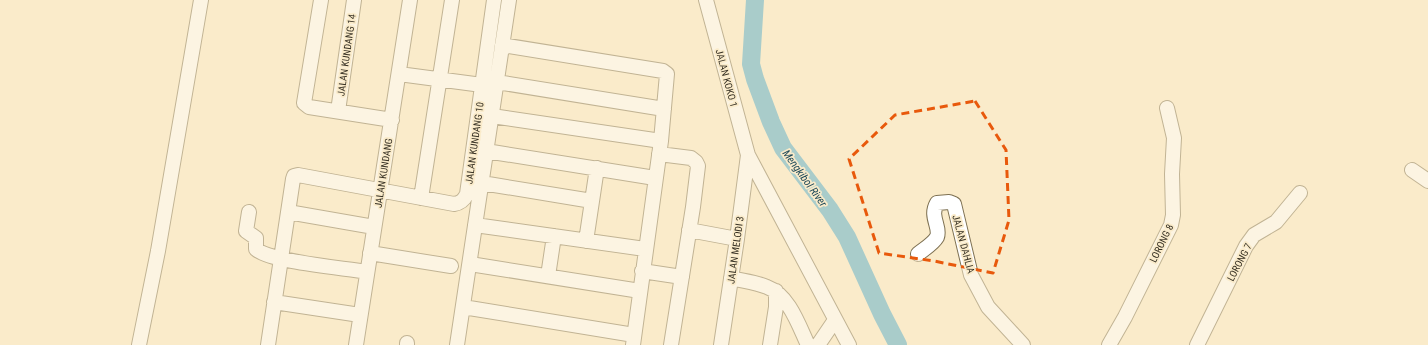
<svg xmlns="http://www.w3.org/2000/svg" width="1428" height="345" font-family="'Roboto Condensed',sans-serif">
<rect width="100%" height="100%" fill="#faebca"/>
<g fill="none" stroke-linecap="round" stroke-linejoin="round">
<!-- river -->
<path stroke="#47a7c9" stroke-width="18" d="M755 0 751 64 755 79 771 122 783 148 830 210 847 237 882 314 898 345"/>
<!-- minor casing -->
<g stroke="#7d7052" stroke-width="16">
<path id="minor" d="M321 0 304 103 309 107 392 120
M706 0 748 155 849 345
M502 45 663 71 667 74 661 141 633 345
M399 74 482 85
M497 82 664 109
M338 111 354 0
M492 116 661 141
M486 151 655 178
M659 154 691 158 696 162 698 166 693 207 671 345
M1412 170 1428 181
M482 183 592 201
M421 198 452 0
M249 212 246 231 256 238V249C269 262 345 268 367 272
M288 212 374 227
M475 225 645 249
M689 230 737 239
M586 241 597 168
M370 253 451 266
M918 254C924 249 933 244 937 237 941 227 929 217 937 203L949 202 954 204 971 275 988 307 1023 345
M470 264 640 291
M642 271 682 277
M548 276 554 236
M731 278C743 281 756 282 767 287 789 295 799 326 808 345
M274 302 360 315
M463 307 634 335
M139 345 158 251 201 0
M268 345 293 179 294 176 298 175 454 204C461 203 464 200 467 194L494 0
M356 345 410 0
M407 345V343
M457 345 509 0
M721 345 737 239 748 155
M770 345 776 307V291
M818 345 835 320
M1109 345 1125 317 1171 225 1173 215 1172 174 1174 138 1167 108
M1197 345 1246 246 1254 235 1276 222 1300 193"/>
</g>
<!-- minor -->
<use href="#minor" stroke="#fff" stroke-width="14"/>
</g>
<!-- marked area -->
<path d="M0 0H1428V345H0ZM975 101 1006 150 1009 220 993 273 934 261 879 253 849 159 895 115Z" fill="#faebca" fill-opacity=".55" fill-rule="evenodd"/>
<path fill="none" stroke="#e8590c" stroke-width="3" stroke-dasharray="8 5" stroke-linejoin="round" d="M975 101 1006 150 1009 220 993 273 934 261 879 253 849 159 895 115Z"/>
<g text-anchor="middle" stroke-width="3.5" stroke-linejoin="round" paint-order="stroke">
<!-- street labels -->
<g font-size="10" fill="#363023" stroke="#faebca">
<text transform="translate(346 55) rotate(-82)" y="4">JALAN KUNDANG 14</text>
<text transform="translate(727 78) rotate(75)" y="4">JALAN KOKO 1</text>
<text transform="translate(474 143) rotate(-82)" y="4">JALAN KUNDANG 10</text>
<text transform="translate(383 173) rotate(-81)" y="4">JALAN KUNDANG</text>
<text transform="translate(1161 243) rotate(-64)" y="4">LORONG 8</text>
<text transform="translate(964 244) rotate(75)" y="4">JALAN DAHLIA</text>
<text transform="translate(735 250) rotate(-82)" y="4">JALAN MELODI 3</text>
<text transform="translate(1239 262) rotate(-62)" y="4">LORONG 7</text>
</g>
<!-- water labels -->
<g font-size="11" font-style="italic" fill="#214b5a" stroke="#faebca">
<text transform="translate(805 178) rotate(54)" y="4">Mengkibol River</text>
</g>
</g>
</svg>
